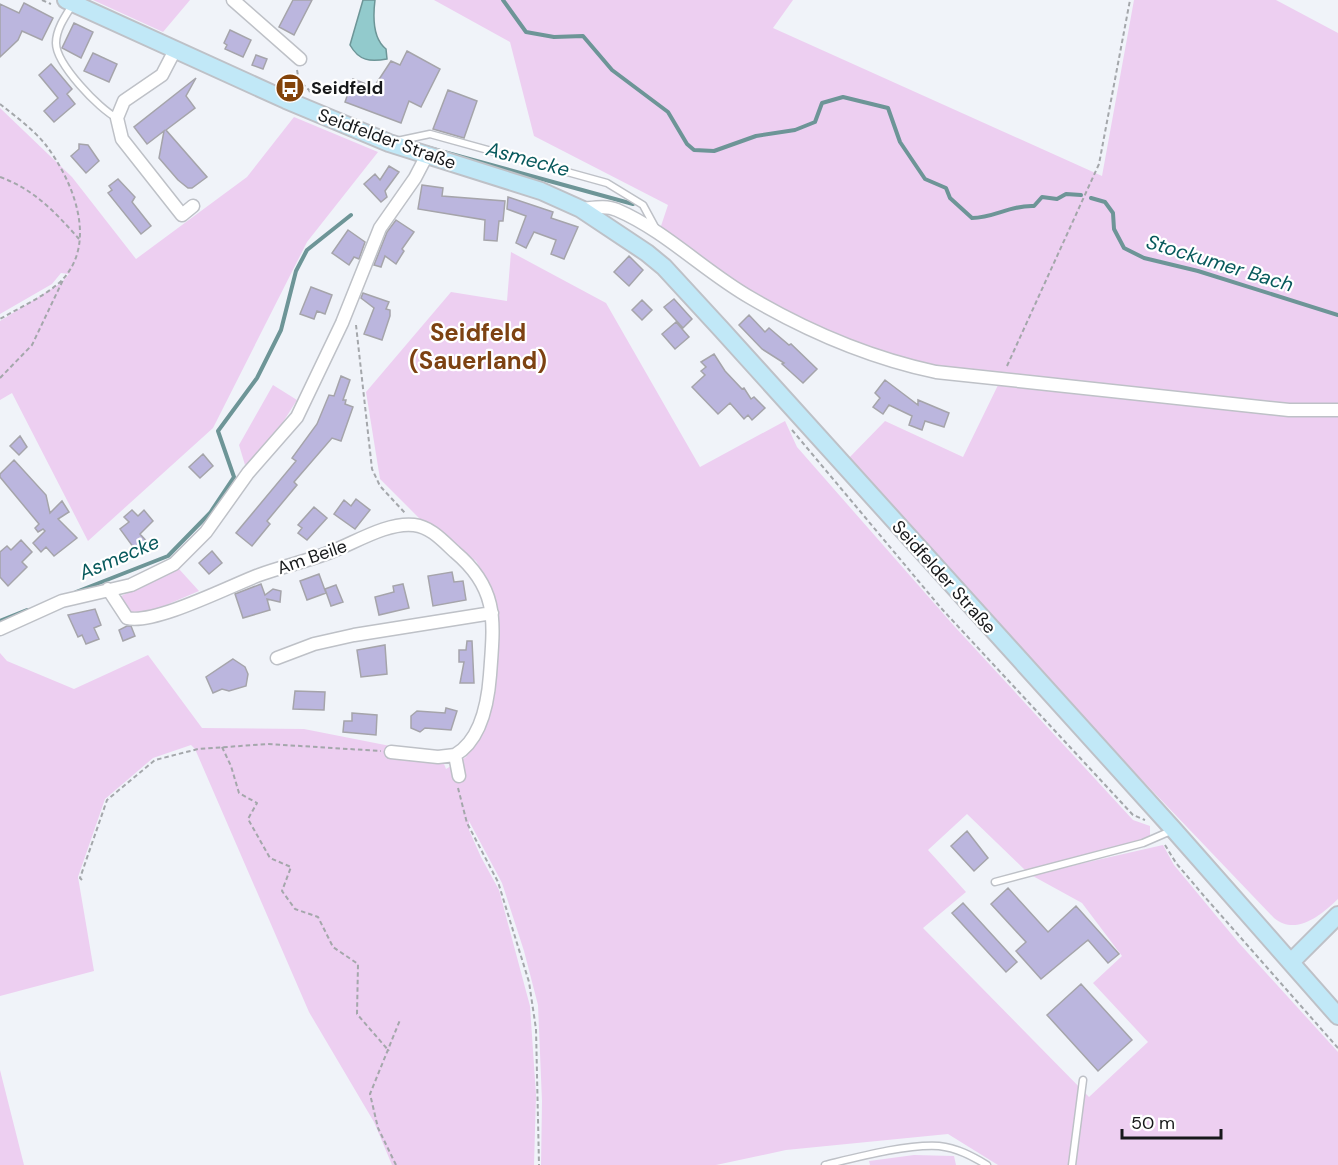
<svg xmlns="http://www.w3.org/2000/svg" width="1338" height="1165" font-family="'DM Sans',sans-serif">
<rect width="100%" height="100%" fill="#f0f3f9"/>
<!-- green -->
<path fill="#edcff1" d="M93 0H190L163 32Z
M434 0H793L773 28 1102 176 1134 0H1276L1338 33V899C1320 916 1296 936 1274 918L1101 737 847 460 885 421 963 457 1000 381 990 372 937 366 870 353 765 302 659 232 668 205 534 136 510 42Z
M0 108 72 177 136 259 247 177 294 117 378 152 307 242 213 428 88 541 12 393 0 400V321L61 283 69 274 61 273 52 284 0 314Z
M511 252 606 303 700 467 785 421 797 447 955 627 1133 820 1150 826V838L1026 871 967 814 928 850 966 892 923 928 1089 1097 1148 1042 1093 983 1122 956 1082 903 1031 875 1163 845 1174 865 1238 942 1338 1052V1165H998L948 1134 786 1150 716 1165H541L542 1101 538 1005 524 951 502 883 469 821V830L481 857 499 890 530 1006 536 1095 534 1165H392L374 1122 309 1012 195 749 191 745 153 758 105 799 78 877 94 971 0 996V653L7 661 74 689 148 655 202 728 304 729 441 756 446 769 466 757 478 738 495 604 490 586 476 561 422 521 380 479 366 392 451 292 507 301Z
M273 385 297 400 266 449 245 465 239 445Z
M179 569 199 591 159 608 131 614 119 597Z
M0 1070 24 1165H0Z
M914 1155 954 1156 956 1165H870L869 1161Z"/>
<!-- water -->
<path fill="#92cacc" stroke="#6d9597" stroke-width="1.5" d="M363 0H375C373 16 373 39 386 49L387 59C370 62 359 61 350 45Z"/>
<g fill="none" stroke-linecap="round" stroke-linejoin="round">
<!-- stream -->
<path stroke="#6d9597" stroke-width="4" d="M503 0 526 32 554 37 583 36 612 70 668 112 687 144 694 150 714 151 756 136 795 130 815 122 822 103 843 97 888 108 900 142 925 179 946 188 950 198 972 218C994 218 1010 205 1034 206L1042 197 1057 199 1066 194 1081 195
M415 144 633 204
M1091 198 1105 202 1113 213 1114 229 1124 248 1144 258 1198 271 1338 315
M76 592 168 556 210 513 234 477 218 431 257 378 281 330 296 271 307 250 351 215
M0 621 27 610"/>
</g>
<!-- building -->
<path fill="#bbb6de" stroke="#a5a4aa" stroke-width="1.5" d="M293 0H312L294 35 279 27Z
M24 3 53 18 42 40 22 31 18 40 0 57V4L19 13Z
M74 23 93 32 81 58 62 48Z
M230 30 251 40 243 57 225 49 227 45 224 43Z
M407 51 440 69 421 107 409 101 401 123 345 102 353 79 374 87 391 61 400 65Z
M93 53 117 64 109 82 84 71Z
M256 55 267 59 263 69 252 65Z
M51 64 72 89 67 94 75 104 54 122 44 111 58 98 39 75Z
M196 78 186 96 195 108 166 130 207 177 192 188H188L178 180 159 158 164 131 147 144 134 127Z
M448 90 477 101 464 138 433 129Z
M79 144 88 145 99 161 86 173 71 156 79 149Z
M389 166 399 172 385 191 387 197 381 202 364 184 375 174 380 180Z
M118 179 135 197 132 202 151 226 141 234 108 193 112 190 109 186Z
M422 185 443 188 442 196 505 201 503 221H499L497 241 484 240 485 220 418 209Z
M508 197 553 212 551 218 578 227 564 259 551 254 556 240 534 232 526 248 516 243 526 216 507 209Z
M396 220 414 232 402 249 404 251 396 264 385 256 381 267 374 265 387 232Z
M348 230 365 242 359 259 354 257 349 265 332 253Z
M629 256 643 270 629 286 614 272Z
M311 287 332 295 325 314 317 311 314 319 300 314Z
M363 293 389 302 386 309 390 310V316L382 340 364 334 374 308 361 298Z
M674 299 692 319 683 328 664 307Z
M642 300 652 310 642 320 632 310Z
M749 315 765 332 769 328 789 345 791 344 817 369 803 383 782 364 784 363 762 349 739 325Z
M676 322 689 337 675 349 662 334Z
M714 354 725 371 742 389 744 388 751 399 754 397 765 408 752 420 748 415 744 419 730 403 718 414 692 387 705 375 701 371 706 367 701 362Z
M341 376 350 380 343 400H346L345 404 353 407 341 441 332 438 294 482 297 485 267 521 270 524 252 546 236 533 296 461 292 458 317 424 329 395 334 396Z
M885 380 918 405V400L949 413 944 427 925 421 922 430 909 425 912 416 889 405 883 414 873 407 880 398 875 393Z
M20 436 27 447 19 455 10 446Z
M203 454 213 466 200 478 189 467Z
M14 460 46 495 50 513 62 501 69 512 58 519 77 538 54 556 46 547 41 552 33 543 45 531 43 529 38 532 35 528 39 524 0 477V474Z
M356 499 370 510 355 529 334 514 344 500 351 506Z
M314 507 327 518 307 540 298 533 302 528 298 525Z
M132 510 138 516 144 510 153 521 140 534 150 545 139 555 120 529 129 522 124 517Z
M21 540 32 552 22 562 27 567 8 586 0 577V552L7 546 11 550Z
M212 551 222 563 209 574 199 563Z
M452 572 454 582 463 581 466 600 433 606 428 576Z
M319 574 326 593 307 600 300 581Z
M261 584 265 595 273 589 281 591 280 602 267 599 270 610 243 618 235 594Z
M403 584 409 608 379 615 375 597 394 592 393 586Z
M336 585 343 602 331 606 325 589Z
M95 609 101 625 94 628 99 639 86 644 82 635 78 637 68 615Z
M127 626H131L135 636 123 641 119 630Z
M467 641H472L474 683H460L464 662H459V650H466Z
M385 645 387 674 361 677 357 650Z
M233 659 245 667 248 674 246 686 229 691 222 689 213 693 206 677Z
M295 691 325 692 324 710 293 709Z
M446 708 457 711 451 730 425 728 420 732 411 728V716L417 711 445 713Z
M352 713 377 715 376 735 343 732 344 721H352Z
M967 831 988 858 974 871 951 846Z
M1008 888 1048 932 1076 906 1119 954 1108 963 1088 940 1041 979 1016 951 1026 942 991 904Z
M963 903 1017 962 1006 972 952 913Z
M1081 984 1132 1040 1098 1071 1047 1015Z"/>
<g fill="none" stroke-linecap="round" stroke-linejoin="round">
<!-- lane casing -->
<g stroke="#bec1c7" stroke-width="9">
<path id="lane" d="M73 4C66 15 56 29 56 43 56 64 99 109 117 118
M397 141 430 134 607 183 643 205 656 229
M995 882 1143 843 1173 830
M825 1165C858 1157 906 1144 939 1146 957 1148 972 1156 987 1165
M1072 1165 1083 1080"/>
</g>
<!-- street casing -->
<g stroke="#bec1c7" stroke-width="15">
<path id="street" d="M233 0 300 59
M175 50 162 75 124 101 117 118 122 139 182 215 193 206
M581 209C593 208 606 205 617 210 666 231 705 272 751 298 809 332 871 358 936 372L1289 410H1338
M108 589 127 618C154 625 230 586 259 575 283 566 309 561 333 551 356 542 388 522 414 525 431 527 443 541 455 552 499 589 494 621 490 675 488 702 481 740 455 755L459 776
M0 629 62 601 131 585 174 564 206 532 248 473 297 417 342 323 380 228 415 178 427 155
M277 658 314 644 354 635 492 613
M391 752 438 757 455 755"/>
</g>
<!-- secondary casing -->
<g stroke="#bec1c7" stroke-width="20">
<path id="secondary" d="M66 0 286 100 389 143 541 191 581 209 647 253 664 267 722 330 1174 830 1338 1016
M1291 962 1338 915"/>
</g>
<!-- path -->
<path stroke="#a4a7ab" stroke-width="2" stroke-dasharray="4.5 3" stroke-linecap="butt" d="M42 0 51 4
M297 70 299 81 309 90 311 95
M0 104C15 116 33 129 45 144 73 180 100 245 59 283 43 297 19 308 0 319
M0 177C34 189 56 213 79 239
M356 325 372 469 380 486 405 513
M1007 366 1099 164 1130 0
M0 378 32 345 63 280
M792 430 941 608 1133 815 1145 820
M222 747 231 766 239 793 257 803 248 819 270 858 291 867 282 891 295 909 318 917 333 947 358 964 357 1014 389 1051
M458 788 467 823 498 882 529 982 536 1029 539 1165
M1165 845 1176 863 1204 896 1338 1048
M82 880 80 878 107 800 155 760 198 749 268 744 381 751
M396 1165 378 1128 370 1094 400 1020"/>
<!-- lane -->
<use href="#lane" stroke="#fff" stroke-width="6"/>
<!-- street -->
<use href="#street" stroke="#fff" stroke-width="12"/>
<!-- secondary -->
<use href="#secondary" stroke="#c1e8f7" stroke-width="16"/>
</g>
<!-- icons -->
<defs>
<g id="bus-disc" transform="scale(1.5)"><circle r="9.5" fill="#83430a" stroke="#fff"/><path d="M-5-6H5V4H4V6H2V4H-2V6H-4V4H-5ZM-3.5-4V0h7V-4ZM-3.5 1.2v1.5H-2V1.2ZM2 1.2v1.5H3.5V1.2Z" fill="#fff"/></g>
</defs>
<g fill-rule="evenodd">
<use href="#bus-disc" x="290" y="88"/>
</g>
<g text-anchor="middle" stroke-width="4.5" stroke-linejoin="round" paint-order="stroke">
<!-- poi labels -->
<g font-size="18" font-weight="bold" fill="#17191b" stroke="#fff" text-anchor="start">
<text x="311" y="94">Seidfeld</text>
</g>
<!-- street labels -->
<g font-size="18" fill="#17191b" stroke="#fff">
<text transform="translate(387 139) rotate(20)" y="6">Seidfelder Straße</text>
<text transform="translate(312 557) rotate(-19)" y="6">Am Beile</text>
<text transform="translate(944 577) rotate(48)" y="6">Seidfelder Straße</text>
</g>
<!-- water labels -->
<g font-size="20" font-style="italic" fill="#07595c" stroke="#fff">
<text transform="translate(528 159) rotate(15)" y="7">Asmecke</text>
<text transform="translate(1220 263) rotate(17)" y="7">Stockumer Bach</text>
<text transform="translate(119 557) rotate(-23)" y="7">Asmecke</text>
</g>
<!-- district labels -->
<g font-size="24" font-weight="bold" fill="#7d4212" stroke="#fff">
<text x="478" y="341">Seidfeld<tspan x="478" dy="28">(Sauerland)</tspan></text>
</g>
</g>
<!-- scale -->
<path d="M1122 1129v9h99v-9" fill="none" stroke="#17191b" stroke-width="3"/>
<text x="1131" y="1129" font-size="18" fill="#17191b" stroke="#ffffff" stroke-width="4.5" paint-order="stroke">50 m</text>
</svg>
